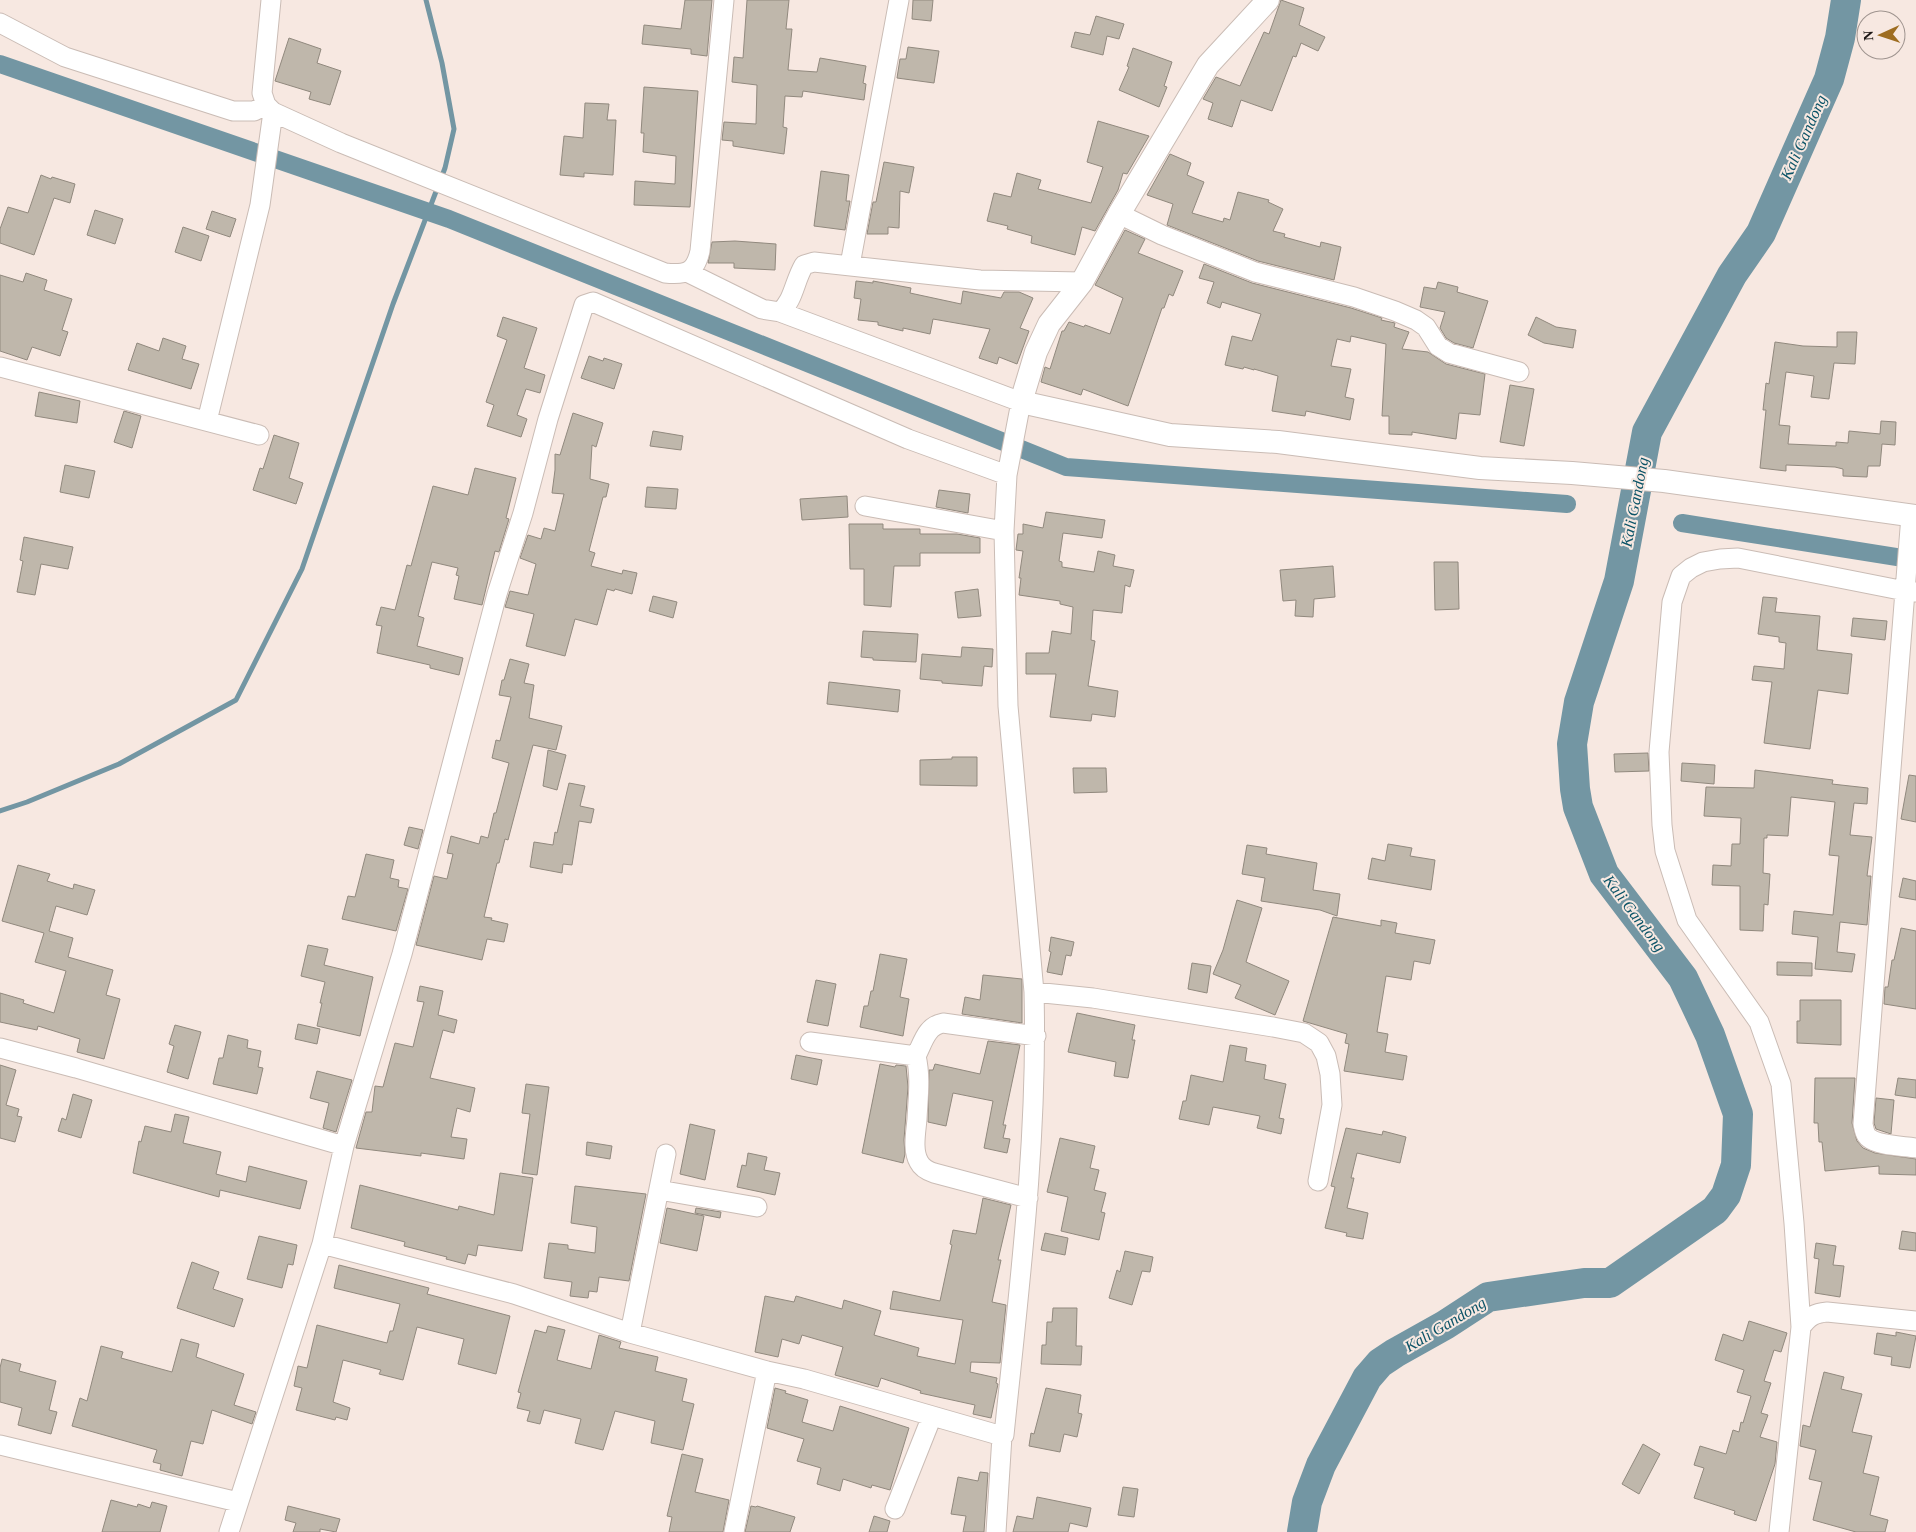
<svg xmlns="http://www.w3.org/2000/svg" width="1916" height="1532" font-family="Georgia,serif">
<rect width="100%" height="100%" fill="#f7e8e1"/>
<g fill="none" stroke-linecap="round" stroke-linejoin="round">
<!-- stream -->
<path stroke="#7396a3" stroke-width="5" d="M0 811 27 802 119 764 236 700 302 569 393 304 445 168 454 129 442 63 426 0"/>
<!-- canal -->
<path stroke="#7396a3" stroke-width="18" d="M0 64 449 219 1066 467 1567 504
M1682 523 1916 560"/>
<!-- river -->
<path stroke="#7396a3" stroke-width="30" d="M1302 1532 1307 1502 1321 1465 1367 1378 1380 1363 1395 1353 1445 1325 1488 1297 1584 1283H1610L1715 1210 1726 1195 1736 1165 1738 1114 1710 1035 1683 978 1604 874 1578 807 1575 789 1572 744 1579 702 1619 581 1647 432 1732 275 1761 233 1829 79 1840 38 1846 0"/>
</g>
<!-- building -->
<path fill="#bfb7ab" stroke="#91897e" d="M685 0H712L707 56 691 54V49L642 44 644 25 681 29Z
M747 0H789L786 29H792L788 70 817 72 820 58 866 66 863 83 866 84 864 100 803 91 802 97 785 96 783 127 787 128 784 154 733 146V141L722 140 724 122 756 124 757 85 732 82 734 57 743 58Z
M913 0H933L931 21 912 19Z
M1281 0 1304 8 1299 25 1325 37 1318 51 1301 43 1296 57 1293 56 1272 111 1241 100 1232 127 1208 119 1213 103 1203 99 1216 77 1240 86 1264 32 1269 34Z
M1096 16 1124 24 1119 39 1107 36 1103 55 1071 47 1075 32 1090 35Z
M289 38 321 49 317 63 341 71 330 105 309 99 311 92 275 81Z
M908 47 939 51 934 83 897 78 900 59H906Z
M1133 48 1172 62 1164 86 1167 87 1159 107 1119 90 1129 67 1127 66Z
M644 87 698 91 690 207 634 205 635 181 675 184 676 156 643 152 644 133H641Z
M585 103 609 104 607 120H616L613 175 584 173V177L560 175 564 136 583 138Z
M1098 121 1149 136 1127 174 1123 173 1118 190 1095 231 1082 227 1075 255 1031 243 1032 236 1007 229 1008 226 987 221 994 193 1011 197 1017 173 1041 180 1038 189 1091 203 1103 167 1087 162Z
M1170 154 1191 163 1187 175 1204 182 1192 213 1223 222 1224 218 1230 220 1238 192 1269 200 1268 202 1283 209 1273 231 1285 234 1284 237 1320 247 1321 242 1341 247 1334 280 1258 261 1167 225 1173 204 1147 195Z
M884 162 914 167 909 193 900 191 899 228 888 227V234H867L873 202H876Z
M821 171 849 175 846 201H850L845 230 814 226Z
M41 175 51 179 52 177 75 184 70 203 54 198 34 255 0 243V229L8 207 28 213Z
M95 210 123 219 115 244 87 235Z
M212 211 236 219 230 237 206 229Z
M183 227 209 236 201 261 175 252Z
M1125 230 1145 239 1138 253 1183 271 1173 296 1169 294 1164 308H1162L1128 406 1083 389 1081 395 1041 382 1045 367 1050 369 1062 331H1064L1069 322 1084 327 1085 325 1110 334 1123 298 1095 285Z
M735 241 776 244 775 270 734 268V263H708L712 242Z
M1204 264 1252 283 1351 308 1382 318 1381 320 1395 323 1394 327 1409 332 1402 349 1428 352 1446 364 1485 374 1480 415 1459 413 1456 439 1412 432V435L1389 434V416H1382L1386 344 1351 336 1350 342 1337 339 1331 366 1351 369 1345 397 1354 399 1350 420 1306 411 1305 416 1272 411 1278 376 1254 369V370L1244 367 1243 369 1225 365 1232 336 1252 341 1261 314 1222 302 1220 308 1207 303 1214 282 1199 278Z
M26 273 47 280 44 290 72 299 62 330 68 332 60 356 32 347 27 360 0 351V275L23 282Z
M856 281 873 283V281L911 288 910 293 961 304 963 291 1001 298 1004 292H1019L1033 298 1020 328 1029 331 1017 364 999 357 997 364 979 358 990 329 933 319 930 334 903 328V331L878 325V322L858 320 861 299 854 298Z
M1438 282 1458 287 1457 292 1488 301 1473 348 1454 343 1446 338 1440 328 1445 312 1420 307 1424 287 1436 289Z
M503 317 537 328 524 368 545 375 540 393 526 389 517 415 527 419 521 437 487 426 494 405 486 402 507 340 497 336Z
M1536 317 1556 327 1576 330 1573 348 1544 343 1528 335Z
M1837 332H1857L1855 364 1834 363 1829 399 1811 397 1814 376 1786 372 1779 425 1790 426 1788 444 1836 446V442L1848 443 1849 431 1880 434 1881 421 1896 422 1895 445 1882 444 1880 466H1868L1867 477 1843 476V469L1835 467 1786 465V471L1760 468 1766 410H1763L1766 383 1769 384 1775 342 1803 346 1837 347Z
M163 338 186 346 182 359 199 364 191 389 128 370 137 343 159 351Z
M589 356 603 361 604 358 622 364 614 389 581 378Z
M1510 385 1534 389 1524 446 1500 442Z
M39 392 80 401 77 423 35 416Z
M124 411 141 416 132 448 114 442Z
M573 413 603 423 596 447 592 445 590 479 609 484 606 497H603L589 551 595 553 591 566 622 574 623 570 637 573 632 594 615 589 614 591 607 589 597 625 575 619 565 656 526 646 534 614 505 607 510 591 528 595 536 564 520 558 528 535 541 539 544 528 555 531 564 494 552 493 555 470V454L560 455Z
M653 431 683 436 681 450 650 446Z
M274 435 299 443 289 478 303 483 296 504 253 490 260 468 263 469Z
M65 465 95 471 89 498 60 492Z
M475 468 516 478 506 518 509 519 499 552 495 551 482 605 454 599 459 576 456 575 458 568 432 562 418 616 424 618 417 646 463 658 459 675 430 668V665L377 653 382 626 376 625 381 607 395 610 407 565 411 566 433 486 468 495Z
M647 487 678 489 676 509 645 507Z
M939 490 970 494 968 513 936 507Z
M847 496 848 517 802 520 800 499Z
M1046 512 1105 520 1102 538 1063 533 1059 561 1062 562V567L1094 572 1098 551 1115 555 1113 566 1134 570 1130 587 1125 585 1122 613 1093 610 1091 640 1095 641 1088 686 1118 691 1115 717 1092 714 1091 721 1050 717 1056 674H1026V653H1049L1052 631 1071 634 1073 607 1060 604V601L1019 595 1021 578H1019L1023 551 1016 550 1018 534H1023V524L1043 528Z
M849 524H883V529H920V534H957L980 538V553H920V566H894L891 607 864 605V569H850Z
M24 537 73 547 68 569 41 564 35 595 17 592 23 561 20 560Z
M1434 562H1458L1459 609 1435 610Z
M1333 566 1335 597 1314 599 1313 617 1295 616 1296 600 1283 601 1280 570Z
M978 589 981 616 958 618 955 592Z
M653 596 677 602 673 618 649 611Z
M1763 597 1777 598 1775 612 1820 616 1817 650 1852 654 1848 694 1818 690 1810 749 1764 743 1772 682 1752 680 1754 666 1784 669 1786 643 1779 642V637L1758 634Z
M1853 618 1887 621 1885 640 1851 636Z
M863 631 918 634 916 662 873 660V658L861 657Z
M962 647 993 649 992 667 984 666 982 686 942 683V681L920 679 922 654 961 657Z
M510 659 529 664 524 683 534 685 529 718 562 726 556 750 533 745 508 840 505 839 499 863H497L484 917 492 918 491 920 508 924 504 942 487 939 482 960 416 945 434 876 447 879 453 854 447 853 451 836 479 844 481 836 488 838 494 813H496L509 763 492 758 496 740 500 741 511 697 499 695 502 680H504Z
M829 682 900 690 898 712 827 704Z
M548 750 566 755 557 790 543 786Z
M1648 753 1649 771 1615 772 1614 754Z
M952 757H977V786L920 785V760L952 759Z
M1682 763 1715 765 1714 784 1681 781Z
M1073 768H1106L1107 792 1074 793Z
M1755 770 1833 780 1832 784 1868 788 1867 804 1854 803 1850 835 1872 837 1867 876H1871L1867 925 1840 922 1837 952 1855 954 1852 972 1815 969 1818 937 1792 934 1794 911 1833 915 1839 856 1829 855 1835 802 1791 797 1788 836 1767 835V838H1764L1763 873 1770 874 1768 905 1764 904 1763 931 1740 930V886L1712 885 1713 865 1731 866 1732 844H1740L1741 818 1704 816 1706 787 1754 788Z
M1909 775 1916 776V822L1901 819Z
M569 783 585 786 580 806 594 809 591 823 579 821 572 865 563 864 562 873 530 867 534 842 553 845 555 832 557 833Z
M409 827 423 830 418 849 404 845Z
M1388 844 1412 848 1410 856 1435 860 1431 890 1368 879 1372 858 1385 861Z
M1247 845 1267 848 1266 854 1317 863 1313 890 1340 894 1337 916 1320 910 1261 901 1265 878 1242 874Z
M366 854 394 860 390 878 399 880 398 887 408 889 396 931 342 919 348 896 355 897Z
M18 865 50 874 47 881 73 889 74 884 95 890 87 915 56 906 49 931 73 938 68 957 113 970 106 995 120 999 104 1059 77 1052 80 1039 38 1026 37 1030 0 1022V993L24 1000 23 1003 54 1013 66 971 35 962 44 933 2 921Z
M1903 878 1916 881V900L1899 897Z
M1237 900 1262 908 1246 962 1289 981 1275 1015 1235 998 1241 985 1213 974 1223 950Z
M1333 917 1381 926V920L1397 923 1395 933 1435 940 1430 964 1414 961 1411 980 1386 976 1377 1032 1388 1034 1385 1052 1407 1056 1403 1080 1344 1071 1349 1044 1345 1043 1347 1034 1303 1021Z
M1901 928 1916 931V1009L1884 1004 1885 987H1888L1892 960H1894Z
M1051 937 1074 942 1071 956 1066 955 1062 975 1047 972 1051 952 1049 951Z
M308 945 328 949 324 965 373 977 360 1036 317 1026 322 1003H320L325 982 301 976Z
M880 954 907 959 900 997 909 999 903 1036 860 1027 864 1006H868L871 991H873Z
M1777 962 1812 963V976L1777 975Z
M1192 963 1211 966 1207 993 1188 989Z
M983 975 1022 979V1023L962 1014 965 997 980 1000Z
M816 980 836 984 828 1026 807 1022Z
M420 986 443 991 438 1015 457 1020 454 1033 443 1030 430 1078 475 1088 470 1112 457 1108 451 1137 467 1139 464 1159 421 1153V1156L356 1148 366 1112H372L375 1086 383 1087 395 1043 413 1047 424 1002 417 1001Z
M1800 1000H1841V1045L1797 1043V1021H1800Z
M1077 1013 1135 1025 1132 1040H1135L1128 1078 1114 1076 1116 1062 1068 1052Z
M298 1024 320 1029 317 1044 295 1039Z
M175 1025 201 1032 188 1079 167 1072 174 1046 169 1044Z
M228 1035 248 1040 247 1048 261 1051 258 1067 263 1068 257 1094 213 1084 219 1058H223Z
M988 1041 1020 1045 1003 1125H1006L1003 1138 1010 1139 1007 1153 984 1148 993 1101 953 1093 946 1126 928 1122 929 1070H933L935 1064 980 1074Z
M1230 1045 1247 1048 1245 1061 1266 1065 1264 1079 1286 1084 1279 1118 1284 1119 1281 1134 1257 1128 1260 1116 1213 1107 1209 1125 1179 1119 1183 1101H1186L1191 1075 1223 1082Z
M796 1055 822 1060 817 1085 791 1079Z
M880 1064 895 1067 896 1065 906 1066 908 1087 904 1140 905 1154 903 1163 862 1153Z
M0 1065 16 1070 6 1105 19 1109 17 1116 22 1117 15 1142 0 1138Z
M317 1071 352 1080 336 1132 323 1128 329 1103 310 1098Z
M1815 1078H1855L1852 1123 1857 1141 1863 1148 1875 1153 1916 1159V1175L1879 1174V1166L1825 1171 1822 1142H1819L1818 1123H1814Z
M1898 1078 1916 1080V1098L1895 1095Z
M526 1084 549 1087 537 1175 522 1173 530 1114 522 1113Z
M73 1094 92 1100 81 1138 58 1131 62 1118 66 1120Z
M1876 1098 1894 1100 1891 1134 1876 1129 1874 1123Z
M175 1114 189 1117 183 1143 221 1152 216 1174 246 1182 249 1166 307 1181 300 1209 220 1190 219 1197 133 1173 139 1141 141 1142 145 1126 171 1132Z
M690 1124 715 1130 705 1180 680 1174Z
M1346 1128 1382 1135 1383 1131 1406 1137 1400 1163 1357 1153 1351 1178H1354L1347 1208 1368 1213 1363 1239 1346 1236 1347 1233 1325 1228 1335 1187 1331 1186Z
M1060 1138 1095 1146 1090 1168 1099 1170 1094 1190 1106 1193 1101 1212 1105 1213 1099 1240 1061 1231 1068 1197 1047 1192Z
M587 1142 612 1146 610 1159 586 1155Z
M748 1153 767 1157 764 1170 780 1173 775 1195 737 1187 742 1165 746 1166Z
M500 1173 533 1178 522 1251 478 1245 476 1256 468 1254 465 1264 446 1259 447 1257 404 1246 405 1242 351 1228 360 1185 458 1210 459 1206 494 1215Z
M575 1186 646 1194 629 1281 599 1277 597 1292 589 1291 588 1298 570 1296 572 1282 544 1278 549 1243 568 1245V1249L595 1253 597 1227 571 1223Z
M983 1198 1011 1205 998 1260H1001L992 1302 1006 1305 1000 1363 971 1362 970 1372 997 1378 996 1383 998 1384 991 1418 973 1414 975 1405 920 1393 921 1391 881 1378 878 1387 835 1375 843 1347 802 1335 799 1344 782 1339 778 1357 755 1352 765 1296 794 1302 796 1296 842 1309 844 1300 881 1311 874 1335 919 1348 917 1356 955 1364 963 1320 890 1309 893 1291 940 1301 952 1245 950 1244 953 1230 976 1234Z
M667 1208 704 1216 697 1251 660 1243Z
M696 1208 721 1212 720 1218 695 1213Z
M1902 1231 1916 1233V1251L1899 1249Z
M1045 1233 1068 1238 1065 1255 1041 1250Z
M259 1236 297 1245 293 1265 288 1264 282 1288 247 1279Z
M1816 1243 1836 1246 1833 1265 1844 1266 1840 1297 1815 1293 1819 1259 1814 1258Z
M1125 1251 1153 1257 1150 1272 1142 1271 1132 1305 1109 1298 1117 1270 1120 1272Z
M192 1262 219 1272 213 1289 243 1299 234 1327 177 1308Z
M339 1265 429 1288 427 1294 510 1316 496 1374 458 1364 464 1339 417 1327 403 1380 379 1374 381 1370 343 1360 333 1402 350 1408 347 1420 336 1417 335 1420 296 1410 302 1388 294 1386 298 1366 307 1368 317 1325 387 1343 390 1331H393L400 1304 334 1288Z
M1053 1308H1077L1076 1346H1082L1081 1365 1041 1364 1042 1345H1046L1047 1322H1052Z
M1749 1321 1787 1333 1781 1352 1774 1350 1764 1381 1771 1383 1761 1413 1768 1415 1760 1437 1777 1442 1775 1464 1756 1521 1734 1514 1735 1511 1694 1498 1704 1468 1694 1465 1700 1446 1726 1454 1733 1430 1739 1432 1741 1422 1743 1423 1751 1396 1737 1392 1744 1370 1715 1360 1723 1334 1743 1341Z
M548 1326 565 1330 557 1360 591 1369 599 1335 621 1342 619 1348 658 1357 655 1371 687 1379 682 1401 694 1404 683 1450 651 1443 655 1421 615 1411 603 1450 575 1443 581 1419 544 1410 540 1424 527 1421 530 1411 517 1408 521 1393 518 1392 535 1330 546 1333Z
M1896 1332 1916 1336 1910 1368 1891 1365 1892 1357 1874 1354 1877 1333 1896 1336Z
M181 1339 199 1344 196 1357 244 1374 234 1405 256 1412 252 1424 212 1410 203 1444 191 1441 182 1476 160 1470 161 1464 153 1462 157 1450 72 1426 80 1398 87 1401 101 1346 123 1352 121 1358 172 1372Z
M2 1359 21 1364 19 1371 56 1381 49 1410 57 1412 51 1434 18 1425 22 1408 0 1402V1368Z
M1824 1372 1844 1377 1841 1389 1862 1394 1852 1432 1872 1436 1863 1473 1879 1477 1870 1515 1888 1520 1885 1532H1856L1813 1520 1822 1482 1809 1479 1816 1450 1800 1446 1803 1425 1810 1427Z
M775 1388 786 1391 785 1393 808 1400 802 1422 833 1431 840 1406 909 1428 890 1490 872 1485 871 1488 843 1479 840 1491 817 1484 821 1468 797 1461 804 1439 767 1428Z
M1046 1388 1081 1395 1078 1413 1082 1414 1077 1437 1064 1434 1060 1452 1029 1446 1031 1433 1034 1434Z
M1643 1444 1660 1454 1639 1494 1622 1484Z
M682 1454 703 1459 695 1492 729 1500 723 1532H669L672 1517 667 1516Z
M980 1472 988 1473 984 1532H963L966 1516 951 1514 958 1477 978 1481Z
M1123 1487 1138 1489 1134 1517 1118 1515Z
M1037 1497 1091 1508 1087 1527 1070 1523 1068 1532H1013L1017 1516 1033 1519Z
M111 1500 137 1507 138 1504 150 1508 152 1502 167 1506 160 1532H102Z
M288 1506 340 1519 336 1532 320 1529V1532H293L296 1523 285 1520Z
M751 1506 756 1507 757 1506 795 1517 790 1532H745Z
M874 1516 890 1521 887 1532H869Z"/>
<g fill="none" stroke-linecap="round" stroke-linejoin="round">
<!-- minor casing -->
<g stroke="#cabcb5" stroke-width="21">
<path id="minor" d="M271 0 262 93 266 105 273 112 341 143 665 273C686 275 695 273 700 251L724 0
M0 23 65 57 233 111H254L266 105
M1119 214 1162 235 1255 272 1354 297 1395 311 1416 320 1426 327 1438 346 1449 353 1519 372
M850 265 899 0
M687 272 762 309 780 312C794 300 794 282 804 265L814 262 980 280 1082 282
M780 312 1021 402 1007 475 1004 531 1008 706 1034 992C1038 1141 1019 1288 1004 1435L1002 1436 996 1532
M0 367 259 435
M207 421 260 205 273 112
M865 506 1004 531
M1911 516 1905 591 1916 592
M1034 992 1093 998 1273 1027 1304 1033 1319 1043 1326 1056 1330 1074 1332 1105 1318 1181
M810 1042 916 1056C921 1077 918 1098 917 1119 916 1132 912 1150 919 1162 922 1168 928 1171 934 1173L1028 1198
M0 1048 76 1068 344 1146 322 1244 514 1294 630 1333 767 1371 804 1379 1002 1436
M916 1056C923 1043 926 1026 943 1023L1036 1036
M344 1146 402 954 497 594 523 513 548 419 584 305 593 302 908 439 1007 475
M659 1190 757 1207
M1801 1327 1794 1223 1781 1084 1759 1022 1687 920 1665 851 1662 825 1659 752 1672 602 1681 576 1691 568 1703 562 1720 559 1738 558 1905 591 1863 1124C1864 1129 1865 1135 1869 1138 1879 1146 1904 1146 1916 1148
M630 1333 666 1154
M0 1445 238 1502
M895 1509 932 1416
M229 1532 322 1244
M734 1532 767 1371
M1779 1532 1801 1327C1809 1316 1815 1313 1827 1312L1916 1321"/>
</g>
<!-- tertiary casing -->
<g stroke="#cabcb5" stroke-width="24">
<path id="tertiary" d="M1268 0 1208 65 1119 214 1082 282 1049 324 1036 352 1021 402 1170 435 1278 442 1480 468 1572 473 1664 481 1916 516"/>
</g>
<!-- minor -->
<use href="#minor" stroke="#fff" stroke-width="19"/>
<!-- tertiary -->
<use href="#tertiary" stroke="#fff" stroke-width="22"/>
</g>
<g text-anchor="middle" stroke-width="4" stroke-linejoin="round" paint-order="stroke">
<!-- water labels -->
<g font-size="16" font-style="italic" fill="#0b5367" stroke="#f7e8e1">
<text transform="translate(1803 137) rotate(-66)" y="6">Kali Gandong</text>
<text transform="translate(1634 502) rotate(-79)" y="6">Kali Gandong</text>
<text transform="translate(1635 913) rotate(53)" y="6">Kali Gandong</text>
<text transform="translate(1445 1324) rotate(-31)" y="6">Kali Gandong</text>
</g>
</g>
<!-- north arrow -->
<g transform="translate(1881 35) rotate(267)"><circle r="24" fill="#f7e8e1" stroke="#9f948f"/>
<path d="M0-4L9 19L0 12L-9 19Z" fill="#9e6d21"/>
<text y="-8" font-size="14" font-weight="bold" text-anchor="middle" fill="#1c1715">N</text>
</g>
</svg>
